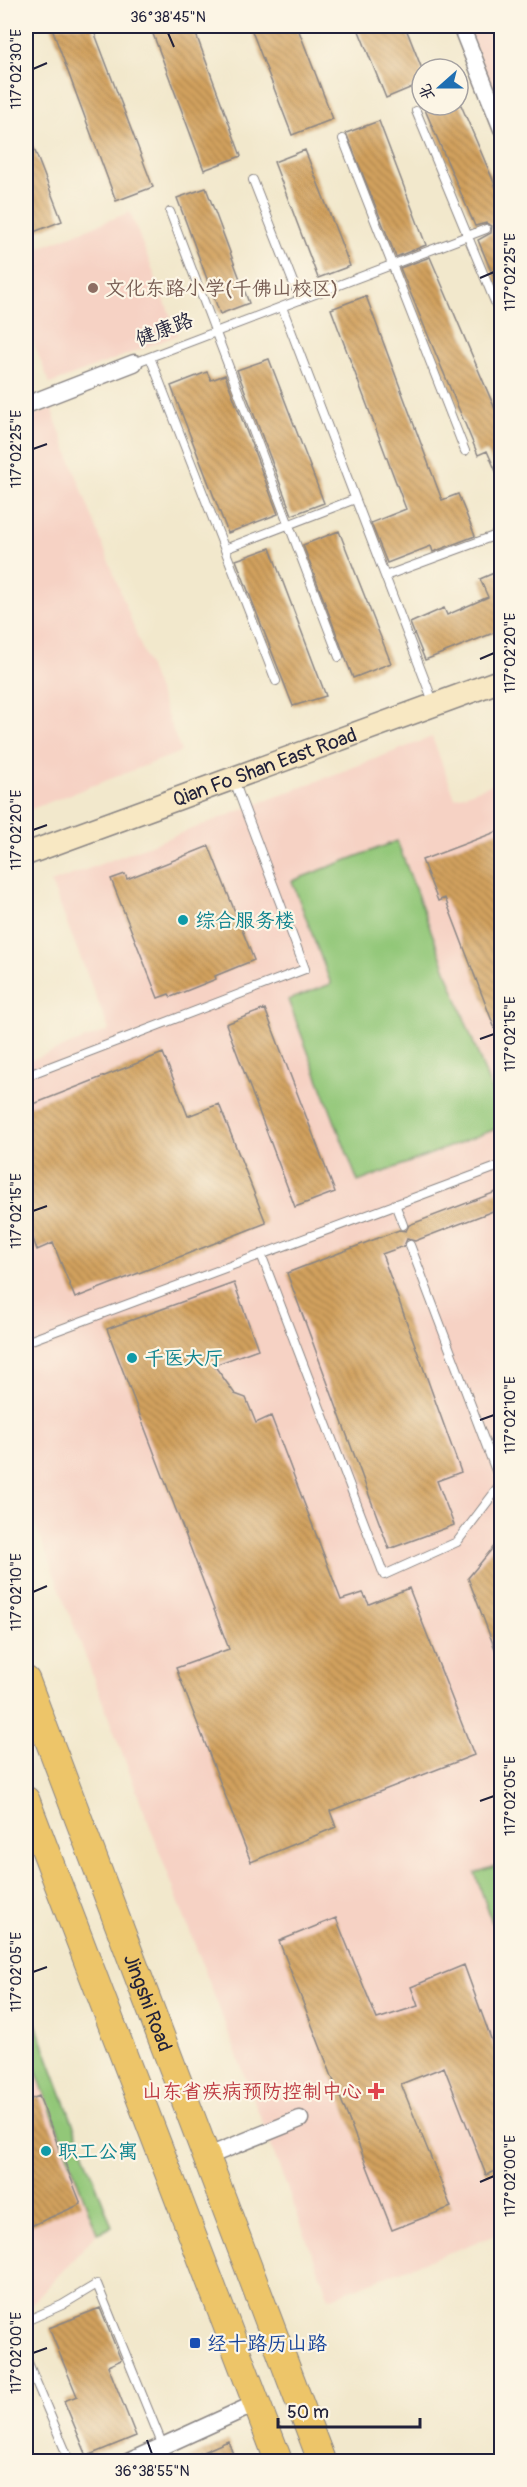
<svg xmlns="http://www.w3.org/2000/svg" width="527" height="2487" font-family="Pangolin,'LXGW WenKai TC',sans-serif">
<defs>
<pattern id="building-back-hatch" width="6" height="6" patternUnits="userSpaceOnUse" patternTransform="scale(1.5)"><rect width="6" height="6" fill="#d2a15d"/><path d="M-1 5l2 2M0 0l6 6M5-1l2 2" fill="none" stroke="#aa834e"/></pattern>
</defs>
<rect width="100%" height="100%" fill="#fcf5e5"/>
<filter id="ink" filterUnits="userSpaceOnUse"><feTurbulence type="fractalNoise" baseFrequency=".0167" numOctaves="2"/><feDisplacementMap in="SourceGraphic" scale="12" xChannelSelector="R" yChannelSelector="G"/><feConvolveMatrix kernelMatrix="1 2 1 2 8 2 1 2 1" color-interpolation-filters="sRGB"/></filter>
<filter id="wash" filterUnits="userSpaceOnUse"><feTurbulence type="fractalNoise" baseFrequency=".008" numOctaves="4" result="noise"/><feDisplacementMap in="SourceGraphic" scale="24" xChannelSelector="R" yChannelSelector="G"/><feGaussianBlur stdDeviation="1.35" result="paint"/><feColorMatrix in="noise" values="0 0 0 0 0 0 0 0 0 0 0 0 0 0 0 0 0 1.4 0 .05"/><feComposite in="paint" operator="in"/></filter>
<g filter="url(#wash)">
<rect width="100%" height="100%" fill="#f2e8cc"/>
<!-- built -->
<path fill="#f6d2c4" d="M466 26H501V112Z
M130 212 178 335 50 384 26 324V253Z
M51 408 181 752 26 811V418Z
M432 737 455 798 502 781 501 2233 329 2298 26 1500V1062L109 1030 51 883Z
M26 2044 97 2233 26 2311Z"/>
<!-- green -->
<path fill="#92c778" stroke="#5a745a" stroke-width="1.5" d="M397 841 501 1115V1127L358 1182 288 1000 331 984 292 881Z
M501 1864H502L501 1948 475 1873Z
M26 1998 112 2227 97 2233 26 2044Z"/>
<g id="blocks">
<!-- building -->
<path fill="url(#building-back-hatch)" d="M51 26H92L153 187 116 201Z
M150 26H193L241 156 204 170Z
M250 26H297L333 119 292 135Z
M357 26H405L422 69V83L386 98Z
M423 105H461L501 199V294L478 240 491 233 492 226 486 223 475 226Z
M379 121 426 245 396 257 346 133Z
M26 128 62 221 26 235Z
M305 150 350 266 318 278 274 162Z
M206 188 249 303 220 314 177 198Z
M430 257 501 423V483L487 451 478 455 400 268Z
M366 296 442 500 458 494 475 536 433 552 431 546 387 563 371 523 406 509 331 309Z
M269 359 324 503 292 515 237 370Z
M207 372 211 380 225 375 278 514 228 533 171 386Z
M339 531 391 663 353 678 303 545Z
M270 548 326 696 293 706 236 560Z
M501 570V630L425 660 410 623 444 608 447 615 488 597 480 579Z
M501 830V1042H500L445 898 438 901 422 860Z
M209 846 254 960 215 976 216 979 171 997 169 994 158 998 111 879 125 874 127 879Z
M265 1009 335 1192 295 1207 226 1024Z
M163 1053 188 1116 219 1104 266 1223 75 1298 53 1243 37 1250 26 1219V1107Z
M501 1190V1208L415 1241 407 1239 404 1246 382 1254 461 1472 437 1481 454 1525 389 1549 287 1273 399 1230 406 1231 409 1225Z
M234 1283 258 1349 214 1365 235 1394 246 1398 256 1423 271 1416 341 1600 363 1593 369 1604 409 1588 474 1755 330 1811 336 1827 251 1862 176 1668 229 1649 107 1329Z
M501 1538V1662H500L468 1578Z
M336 1918 377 2019 418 2006 411 1987 464 1965 501 2066V2169L486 2175 444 2067 401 2084 451 2207 392 2230 279 1941Z
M39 2096 81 2204 26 2228V2101Z
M100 2308 121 2360 108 2366 136 2436 87 2456 64 2401 77 2396 49 2328Z
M228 2441 236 2462H180Z"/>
</g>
</g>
<g filter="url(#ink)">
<use href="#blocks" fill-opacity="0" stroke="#8a8584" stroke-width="1.5"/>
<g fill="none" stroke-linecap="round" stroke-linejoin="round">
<!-- service casing -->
<g stroke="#8a8584" stroke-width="10">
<path id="service" d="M416 111 502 319
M343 139 465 451
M253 180 300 300
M170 212 339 657
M282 307 434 704
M150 357 276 681
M134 363 486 229
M225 549 355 499
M385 576 502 533
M26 1076 305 969 233 778
M395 1204 403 1225
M261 1254 384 1575 457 1542 501 1484 410 1245
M26 1342 502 1165
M26 2321 62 2305 97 2284 163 2446
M26 2358 70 2462"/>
</g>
<!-- minor casing -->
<g stroke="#8a8584" stroke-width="19">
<path id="minor" d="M461 26 502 129
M26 405 134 363
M206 2157 300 2119
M128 2462 257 2403"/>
</g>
<!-- secondary casing -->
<g stroke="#8a8584" stroke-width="25">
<g id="secondary">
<path id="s1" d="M26 854 502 680"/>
</g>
</g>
<!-- trunk casing -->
<g stroke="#8a8584" stroke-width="29">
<g id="trunk">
<path id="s2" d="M26 1680 322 2462"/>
<path d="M26 1800 279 2462"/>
</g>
</g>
<!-- service -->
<use href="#service" stroke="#fff" stroke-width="8"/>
<!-- minor -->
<use href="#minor" stroke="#fff" stroke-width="16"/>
<!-- secondary -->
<use href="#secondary" stroke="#f8e8c3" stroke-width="22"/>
<!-- trunk -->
<use href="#trunk" stroke="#edc569" stroke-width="27"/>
</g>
</g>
<!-- ticks -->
<path fill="none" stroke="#22223b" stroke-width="2" d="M168 33 174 47M33 69 47 63M480 278 494 272M33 449 47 444M480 659 494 653M33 830 47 825M480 1039 494 1034M33 1211 47 1206M480 1420 494 1415M33 1592 47 1586M480 1801 494 1796M33 1972 47 1967M480 2182 494 2176M33 2353 47 2348M147 2440 152 2454"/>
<!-- markers -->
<circle fill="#8d6e63" stroke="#fcf5e5" stroke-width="2" cx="93" cy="288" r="6"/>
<g fill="#0f9aa8" stroke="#fcf5e5" stroke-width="2">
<circle cx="183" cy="920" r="6"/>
<circle cx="132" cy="1358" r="6"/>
<circle cx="46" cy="2151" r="6"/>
</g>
<path fill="#e0444e" stroke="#fcf5e5" stroke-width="2" d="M373 2082h6v6h6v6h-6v6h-6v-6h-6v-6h6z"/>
<rect fill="#1a4fb4" stroke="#fcf5e5" stroke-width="2" x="189" y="2337" width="12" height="12" rx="3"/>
<g text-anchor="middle" stroke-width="4.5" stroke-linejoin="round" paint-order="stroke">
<!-- education labels -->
<g font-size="20" fill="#785e54" stroke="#fcf5e5" text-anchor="start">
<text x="105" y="295">文化东路小学(千佛山校区)</text>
</g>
<!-- street labels -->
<g font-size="20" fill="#22223b" stroke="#fcf5e5">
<text transform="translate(164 329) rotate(-21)" y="7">健康路</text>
<text dy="7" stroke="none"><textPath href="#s1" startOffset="254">Qian Fo Shan East Road</textPath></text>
<text dy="7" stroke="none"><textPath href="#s2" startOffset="345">Jingshi Road</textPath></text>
</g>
<!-- culture labels -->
<g font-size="20" fill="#0d838f" stroke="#fcf5e5" text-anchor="start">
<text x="195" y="927">综合服务楼</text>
<text x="144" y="1365">千医大厅</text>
<text x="58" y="2158">职工公寓</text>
</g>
<!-- health labels -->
<g font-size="20" fill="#be3a42" stroke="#fcf5e5" text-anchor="end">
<text x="362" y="2098">山东省疾病预防控制中心</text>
</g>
<!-- transit labels -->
<g font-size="20" fill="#164399" stroke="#fcf5e5" text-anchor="start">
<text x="207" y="2350">经十路历山路</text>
</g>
</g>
<!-- margin -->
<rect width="527" height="2487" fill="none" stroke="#fcf5e5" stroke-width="66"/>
<!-- north arrow -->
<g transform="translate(440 87) rotate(249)"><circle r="28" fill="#fcf5e5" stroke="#a5a1a1" stroke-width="1.5"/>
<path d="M0-4.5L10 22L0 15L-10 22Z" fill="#1f6fb2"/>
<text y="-9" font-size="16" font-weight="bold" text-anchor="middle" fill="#22223b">北</text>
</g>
<!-- scale -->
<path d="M278 2418v9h142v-9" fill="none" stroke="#22223b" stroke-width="3"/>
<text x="287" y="2418" font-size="18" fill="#22223b" stroke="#fcf5e5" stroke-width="4.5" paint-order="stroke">50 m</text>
<rect x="33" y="33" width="461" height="2421" fill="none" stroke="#22223b" stroke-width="2"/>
<g font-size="15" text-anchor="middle" fill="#22223b">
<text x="168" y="22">36°38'45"N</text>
<text transform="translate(16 69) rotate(-90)" y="5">117°02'30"E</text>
<text transform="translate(510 272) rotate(-90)" y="5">117°02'25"E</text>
<text transform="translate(16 449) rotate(-90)" y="5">117°02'25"E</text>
<text transform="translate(510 653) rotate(-90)" y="5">117°02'20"E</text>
<text transform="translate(16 830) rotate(-90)" y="5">117°02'20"E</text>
<text transform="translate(510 1034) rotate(-90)" y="5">117°02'15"E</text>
<text transform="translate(16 1211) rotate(-90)" y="5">117°02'15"E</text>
<text transform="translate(510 1415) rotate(-90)" y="5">117°02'10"E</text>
<text transform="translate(16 1592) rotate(-90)" y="5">117°02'10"E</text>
<text transform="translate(510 1796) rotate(-90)" y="5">117°02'05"E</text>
<text transform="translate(16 1972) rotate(-90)" y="5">117°02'05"E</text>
<text transform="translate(510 2176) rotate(-90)" y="5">117°02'00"E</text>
<text transform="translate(16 2353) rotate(-90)" y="5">117°02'00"E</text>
<text x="152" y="2476">36°38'55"N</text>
</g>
</svg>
